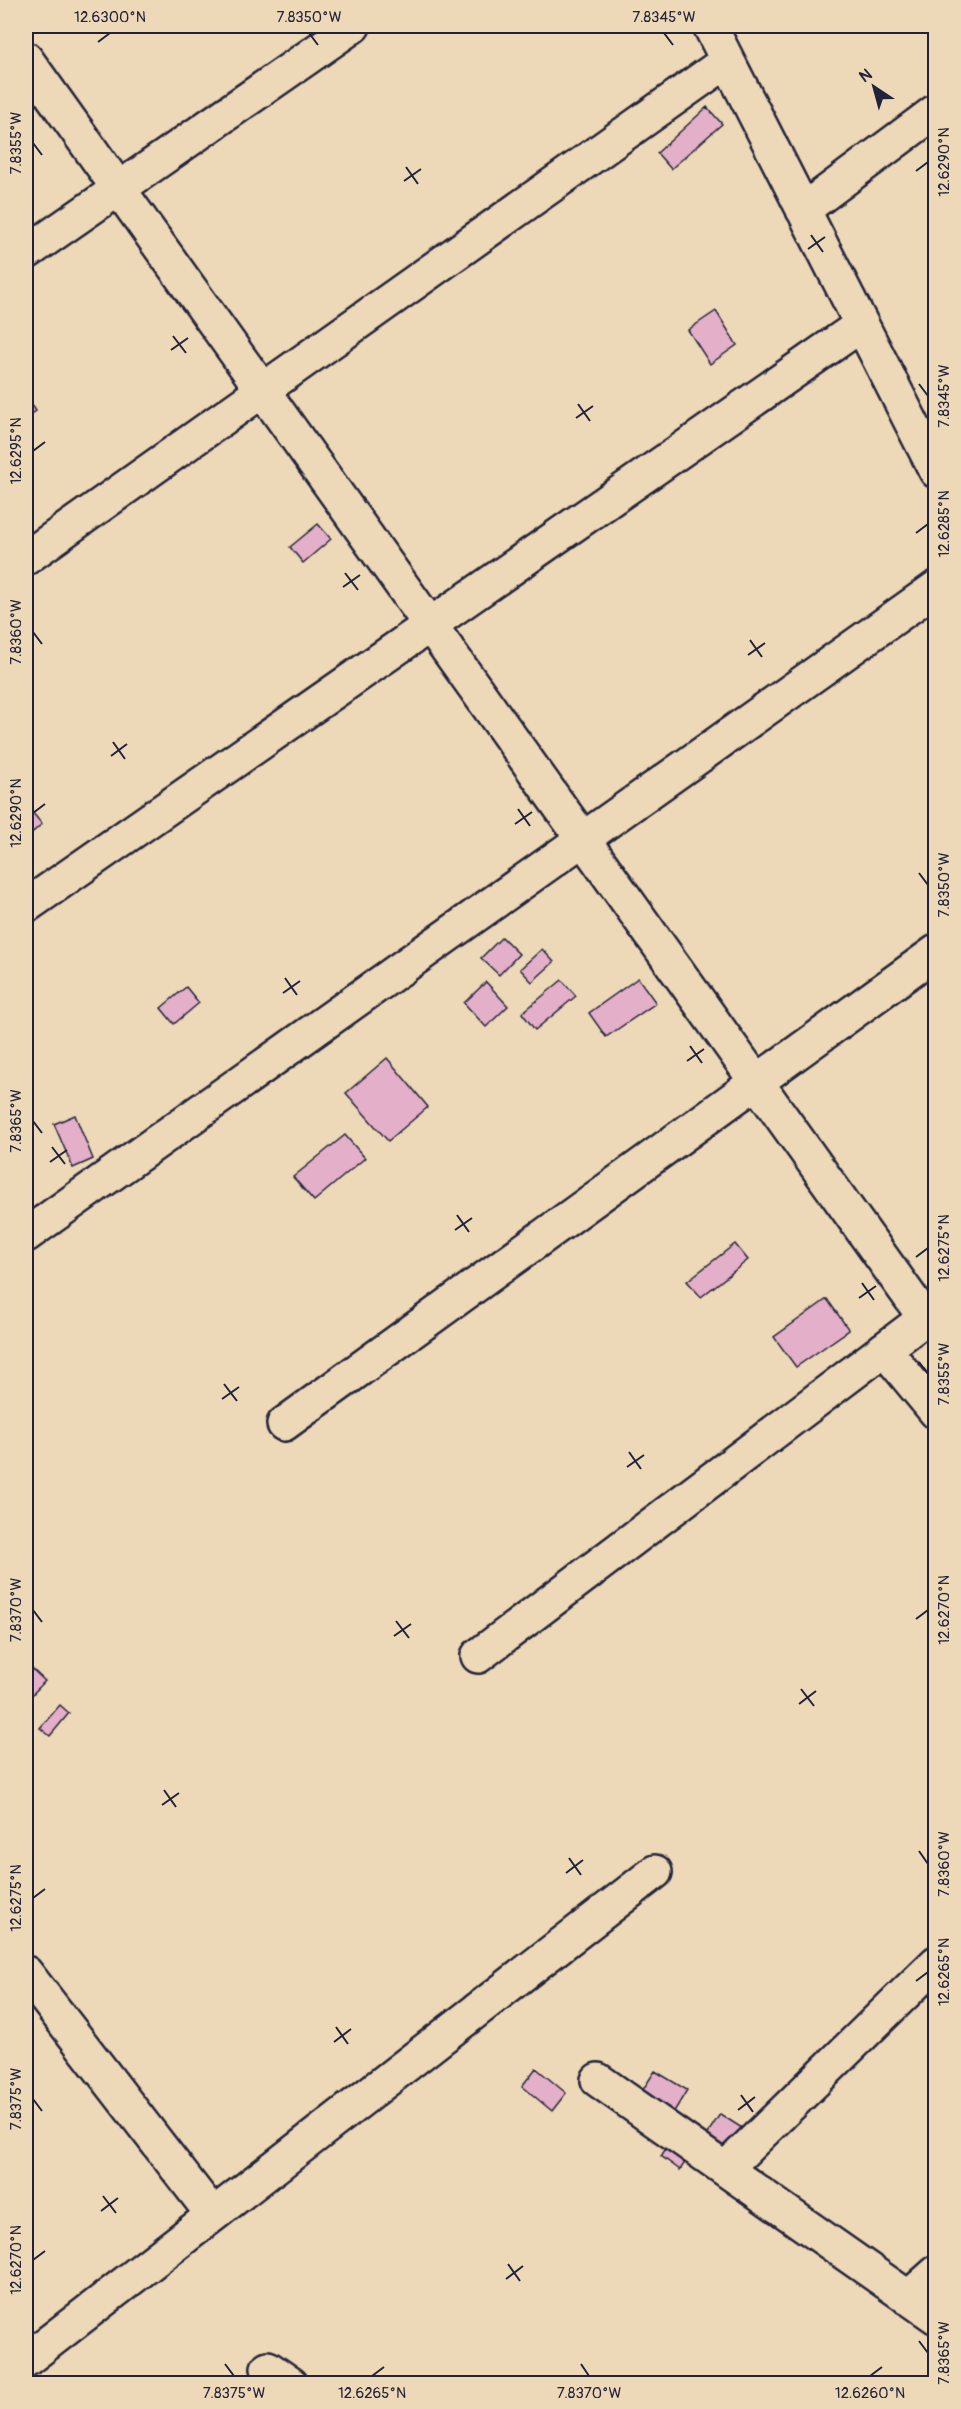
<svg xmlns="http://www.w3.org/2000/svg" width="961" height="2409" font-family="Pangolin,sans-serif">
<rect width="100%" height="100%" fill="#edd9b7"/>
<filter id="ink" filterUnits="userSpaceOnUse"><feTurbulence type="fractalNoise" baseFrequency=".0167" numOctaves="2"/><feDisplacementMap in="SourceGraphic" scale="12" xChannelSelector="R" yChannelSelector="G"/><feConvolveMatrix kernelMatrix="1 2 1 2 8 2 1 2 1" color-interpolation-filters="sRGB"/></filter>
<g filter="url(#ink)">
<!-- building -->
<path fill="#e4afc8" stroke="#22223b" stroke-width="1.5" d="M707 107 722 124 671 169 657 153Z
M716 311 737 345 710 364 688 330Z
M27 397 36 411 26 418V397Z
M318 524 331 539 303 563 290 547Z
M26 805 42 824 26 838Z
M502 937 519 954 499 975 481 958Z
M542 949 554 962 532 982 520 969Z
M638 978 656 1003 606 1037 589 1013Z
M562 980 576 996 535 1030 522 1013Z
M486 982 508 1006 486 1027 464 1003Z
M186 987 199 1003 174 1024 161 1008Z
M387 1058 428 1107 388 1141 346 1093Z
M75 1115 93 1159 73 1168 54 1124Z
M345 1135 365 1158 314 1201 293 1177Z
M735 1244 748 1260 701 1297 687 1281Z
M827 1299 849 1330 796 1367 774 1337Z
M30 1667 45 1681 26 1701V1671Z
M60 1705 69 1713 50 1736 40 1728Z
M536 2068 566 2093 552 2111 522 2086Z
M655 2071 687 2090 669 2120 636 2100Z
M720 2114 742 2128 724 2157 702 2142Z
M669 2144 688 2158 680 2170 661 2156Z"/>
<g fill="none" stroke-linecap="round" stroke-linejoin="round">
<!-- minor casing -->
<g stroke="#22223b" stroke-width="38">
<path id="minor" d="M710 26 936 471
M26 59 925 1318
M803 210 936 111
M26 253 353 26
M26 558 727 61
M26 906 861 325
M26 1235 936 588
M884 1349 936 1412
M284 1424 936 952
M478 1656 936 1310
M26 1973 213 2215
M598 2080 936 2317
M725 2169 936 1963
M908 2298 936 2273
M26 2360 655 1872
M268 2368 291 2384"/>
</g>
<!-- minor -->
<use href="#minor" stroke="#edd9b7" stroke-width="33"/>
</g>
</g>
<!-- ticks -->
<path fill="none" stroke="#22223b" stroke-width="2" d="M309 33 318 45M664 33 673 45M98 42 110 33M33 143 42 155M406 167 418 184M916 171 928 162M404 181 421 169M811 235 823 252M808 249 825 237M173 336 186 353M171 350 188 338M919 384 928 396M578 404 590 421M576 418 593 406M33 451 45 442M916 533 928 524M345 573 358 590M343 587 360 575M33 632 42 644M750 640 762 657M748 655 765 643M113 742 125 759M111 756 127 744M518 809 530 826M33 813 45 804M515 824 532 812M919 873 928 885M285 978 297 995M283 993 300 981M690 1046 702 1063M687 1061 704 1049M33 1121 42 1133M52 1147 65 1164M50 1162 67 1150M457 1215 469 1232M455 1230 472 1218M916 1257 928 1248M862 1283 874 1300M859 1298 876 1286M919 1362 928 1374M224 1384 237 1401M222 1399 239 1387M629 1452 641 1469M627 1467 644 1455M33 1610 42 1622M916 1619 928 1610M396 1621 409 1638M394 1636 411 1624M801 1689 814 1706M799 1704 816 1691M164 1790 176 1807M162 1805 179 1793M919 1851 928 1864M569 1858 581 1875M566 1873 583 1860M33 1898 45 1889M916 1981 928 1972M336 2027 348 2044M334 2042 351 2029M741 2095 753 2112M33 2099 42 2111M738 2110 755 2097M103 2196 116 2213M101 2211 118 2198M33 2260 45 2251M508 2264 520 2281M506 2279 523 2266M919 2341 928 2353M225 2364 234 2376M581 2364 589 2376M372 2376 384 2367M870 2376 882 2367"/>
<!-- margin -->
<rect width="961" height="2409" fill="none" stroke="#edd9b7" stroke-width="66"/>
<!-- north arrow -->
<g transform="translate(874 87) rotate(324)" stroke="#edd9b7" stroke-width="4.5" paint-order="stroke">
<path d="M0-4.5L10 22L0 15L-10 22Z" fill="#22223b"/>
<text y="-9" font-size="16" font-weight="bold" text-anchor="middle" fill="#22223b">N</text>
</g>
<rect x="33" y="33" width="895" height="2343" fill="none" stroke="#22223b" stroke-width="2"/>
<g font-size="15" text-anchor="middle" fill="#22223b">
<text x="110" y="22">12.6300°N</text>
<text x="309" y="22">7.8350°W</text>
<text x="664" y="22">7.8345°W</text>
<text transform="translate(16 143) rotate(-90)" y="5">7.8355°W</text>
<text transform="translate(944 162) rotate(-90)" y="5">12.6290°N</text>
<text transform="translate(944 396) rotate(-90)" y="5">7.8345°W</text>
<text transform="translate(16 451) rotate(-90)" y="5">12.6295°N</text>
<text transform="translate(944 524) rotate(-90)" y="5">12.6285°N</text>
<text transform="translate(16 632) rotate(-90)" y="5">7.8360°W</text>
<text transform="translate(16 813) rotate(-90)" y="5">12.6290°N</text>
<text transform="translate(944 885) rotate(-90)" y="5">7.8350°W</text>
<text transform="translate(16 1121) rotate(-90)" y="5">7.8365°W</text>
<text transform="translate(944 1248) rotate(-90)" y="5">12.6275°N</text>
<text transform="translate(944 1374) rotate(-90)" y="5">7.8355°W</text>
<text transform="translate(944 1610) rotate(-90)" y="5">12.6270°N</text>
<text transform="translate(16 1610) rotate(-90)" y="5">7.8370°W</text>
<text transform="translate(944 1864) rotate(-90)" y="5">7.8360°W</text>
<text transform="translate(16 1898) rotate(-90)" y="5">12.6275°N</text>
<text transform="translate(944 1972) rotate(-90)" y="5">12.6265°N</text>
<text transform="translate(16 2099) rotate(-90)" y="5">7.8375°W</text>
<text transform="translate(16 2260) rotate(-90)" y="5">12.6270°N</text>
<text transform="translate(944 2353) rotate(-90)" y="5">7.8365°W</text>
<text x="234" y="2398">7.8375°W</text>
<text x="372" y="2398">12.6265°N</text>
<text x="589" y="2398">7.8370°W</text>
<text x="870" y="2398">12.6260°N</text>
</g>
</svg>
